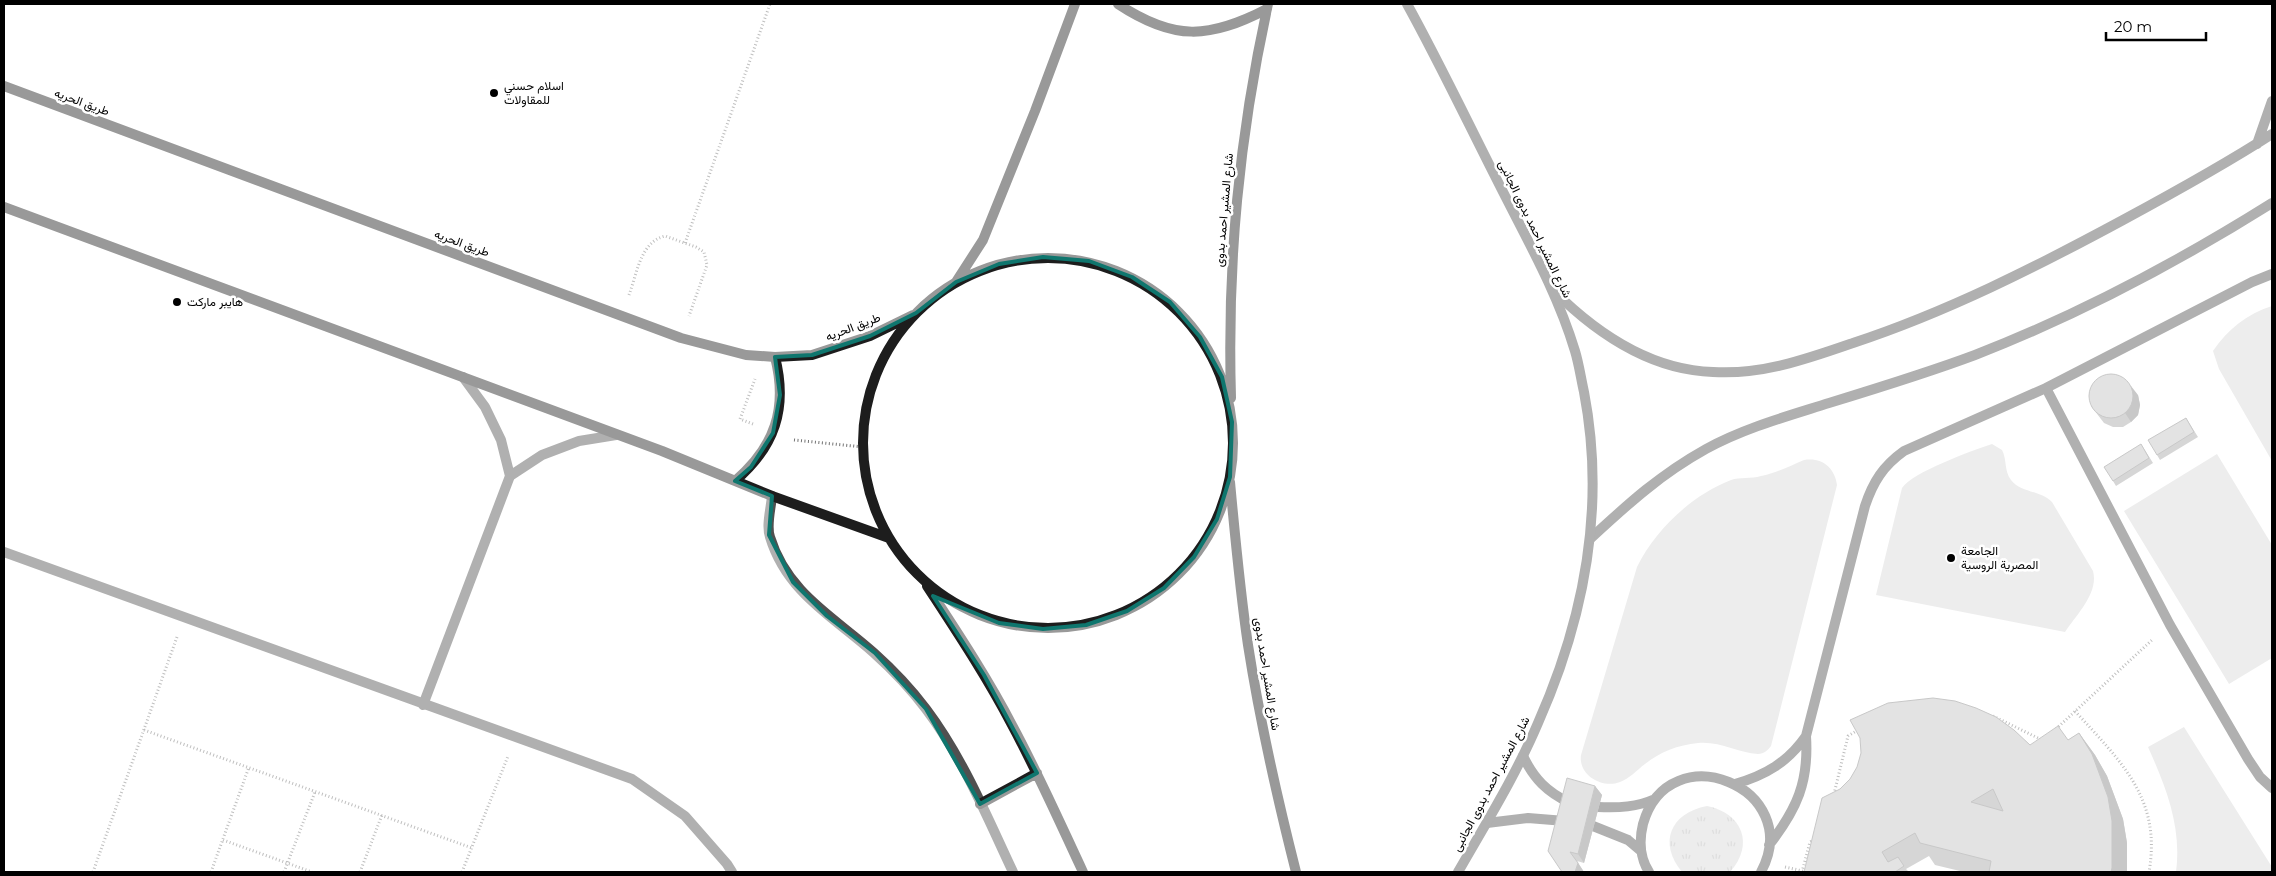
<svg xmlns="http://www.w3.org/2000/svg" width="2276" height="876" font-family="Montserrat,Vazirmatn,sans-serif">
<defs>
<pattern id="grass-tufts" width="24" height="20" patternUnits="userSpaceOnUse" patternTransform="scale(1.25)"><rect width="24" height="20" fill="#d7d7d7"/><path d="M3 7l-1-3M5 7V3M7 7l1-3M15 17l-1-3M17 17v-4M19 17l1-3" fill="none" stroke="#b7b7b7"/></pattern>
</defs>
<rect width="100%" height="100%" fill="#fff"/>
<!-- grass -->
<path fill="url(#grass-tufts)" d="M1707 806C1742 813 1755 844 1730 872H1682C1658 843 1670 813 1707 806Z"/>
<!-- garden -->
<path fill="#d7d7d7" d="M2272 306V461L2219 369 2213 351C2228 329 2247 314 2272 306Z
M1992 444 2002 450C2007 459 2004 471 2011 480 2021 493 2040 490 2052 502L2093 571C2099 593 2076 615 2065 632L1876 595 1902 488C1913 472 1971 451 1992 444Z
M2217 454 2272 545V658L2229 684 2124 511Z
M1804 460C1822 457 1835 468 1837 485L1771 746C1768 750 1764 754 1758 754 1738 753 1720 741 1698 743 1678 745 1660 752 1645 764 1637 770 1629 779 1620 782 1602 789 1578 775 1581 755L1637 567C1655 530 1692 495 1731 480 1740 477 1751 479 1761 476 1776 473 1790 466 1804 460Z
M2184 727 2272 867V872H2176C2182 827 2166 787 2148 747Z"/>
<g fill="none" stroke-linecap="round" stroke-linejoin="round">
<!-- path -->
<path stroke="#727272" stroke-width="3" stroke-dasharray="1 2.5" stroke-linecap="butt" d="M685 243 770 4
M629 295C637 274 640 242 665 236L696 247 704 252 707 265 689 316
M753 424 740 419 755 379
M794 440 863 447
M2075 711C2120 761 2162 798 2149 872
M1993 716 2042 740
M2056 729 2152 640
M144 730 472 848
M1834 794 1848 736 1858 730
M223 840 312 872
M1785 867 1807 872
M93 872 177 637
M211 872 249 767
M284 872 315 792
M360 872 382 815
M462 872 508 756
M1802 872 1810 842 1815 839"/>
<!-- lane -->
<path stroke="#505050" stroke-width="10" d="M2257 144 2272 101
M1553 290C1596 333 1649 370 1713 372 1762 375 1807 359 1853 343 1947 312 2036 267 2123 220 2173 193 2224 165 2272 134
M2046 388 2170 625 2248 759 2260 777 2272 788
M1591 538C1629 503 1661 474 1706 449 1744 428 1788 416 1829 403 1878 388 1927 373 1975 355 2078 315 2178 262 2272 203
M1523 756C1534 779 1547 792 1570 803
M1735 784C1766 775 1788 762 1806 736
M1598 807C1619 808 1637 807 1655 799
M1487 823 1528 818 1565 821
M1593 826 1628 840 1641 851
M1769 845C1797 809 1809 782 1806 736L1865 506C1873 482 1883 466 1904 451L2046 388 2252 282 2272 274
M1649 872C1640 858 1639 840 1643 824 1669 732 1806 788 1761 872"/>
<!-- street -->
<path stroke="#505050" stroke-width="10" d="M1407 4C1439 62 1467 121 1497 180 1525 236 1557 291 1575 351 1579 364 1581 379 1584 392 1606 507 1585 617 1538 723 1516 775 1486 823 1458 872
M510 476 542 455 579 441 616 435
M772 496C771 508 766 526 770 537 787 593 834 617 874 653 893 670 911 689 926 709 963 758 987 817 1013 872
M4 552 632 779 685 816 727 864 732 872
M423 705 510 476 501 440 485 407 463 377"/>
<!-- secondary -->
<path stroke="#1d1d1d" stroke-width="10" d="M1118 4C1174 41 1209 39 1267 9
M4 86 681 338 746 355 775 357 812 355 870 336 913 315
M4 207 662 451 772 496 889 538
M863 443a185 185 0 1 1 370 0a185 185 0 1 1-370 0Z
M956 282 983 240 1035 111 1075 4
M1231 398C1227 262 1239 137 1268 4
M735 481C775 447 788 408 775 357
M1230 482C1235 536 1240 591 1248 645 1260 722 1277 797 1296 872
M927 586C957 632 987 677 1012 725 1038 773 1060 823 1083 872
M980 804 1037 773"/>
</g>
<!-- wall -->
<path fill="#a5a5a5" d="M2138 395 2140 405 2138 415 2131 422 2123 427H2113L2104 423 2091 406Z
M2186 418 2198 437 2160 460 2157 455Z
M2141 444 2153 463 2116 486 2113 481Z
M2079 733 2095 755 2107 776 2123 819 2127 843V872H1964L1935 865 1929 856 1906 869 1909 872H1804L2030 745 2068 740Z
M1595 786 1602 795 1584 863 1577 861 1584 872H1563L1548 851Z"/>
<!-- shaded-wall -->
<path fill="#868686" d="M2131 386 2138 395 2140 405 2138 415 2131 422 2125 413Z
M2079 733 2095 755 2107 776 2123 819 2127 843V872H2111Z
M1595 786 1602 795 1584 863 1578 854Z
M1578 863 1584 872H1575Z"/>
<!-- building -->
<path fill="#c0c0c0" stroke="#868686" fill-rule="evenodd" d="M2089 396a22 22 0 1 1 44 0a22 22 0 1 1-44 0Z
M2186 418 2194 432 2157 455 2148 440Z
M2141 444 2149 458 2113 481 2104 467Z
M1933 698 1955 701 1976 708 1996 717 2014 730 2030 745 2058 726 2068 740 2079 733 2092 754 2108 797 2112 821V868L2111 872H1989L1991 861 1920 843 1915 833 1882 852 1888 862 1898 857 1904 866 1895 872H1804L1822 798 1840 789 1850 779 1857 767 1861 753 1860 738 1850 720 1888 703ZM1993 789 2003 811 1971 802Z
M1567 778 1595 786 1578 854 1570 852 1578 863 1575 872H1562L1548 851Z"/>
<!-- marked area -->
<path d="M0 0H2276V876H0ZM1043 257 1089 261 1132 277 1170 302 1200 337 1222 377 1232 422 1230 477 1217 519 1194 557 1164 588 1127 611 1086 625 1043 629 999 623 933 596 984 675 1037 773 980 804 926 709 875 653 827 616 793 582 769 535 772 496 735 481 751 467 773 433 780 395 775 357 812 355 870 336 916 313 956 282 999 264Z" fill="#fff" fill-opacity=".55" fill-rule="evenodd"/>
<path fill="none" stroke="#0f766e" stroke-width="4" stroke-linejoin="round" d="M1043 257 1089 261 1132 277 1170 302 1200 337 1222 377 1232 422 1230 477 1217 519 1194 557 1164 588 1127 611 1086 625 1043 629 999 623 933 596 984 675 1037 773 980 804 926 709 875 653 827 616 793 582 769 535 772 496 735 481 751 467 773 433 780 395 775 357 812 355 870 336 916 313 956 282 999 264Z"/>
<!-- markers -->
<g fill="#000" stroke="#fff" stroke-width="2">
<circle cx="494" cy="93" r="5"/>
<circle cx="177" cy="302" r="5"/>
<circle cx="1951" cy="558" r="5"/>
</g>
<g text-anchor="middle" stroke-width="5" stroke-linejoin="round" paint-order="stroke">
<!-- poi labels -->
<g font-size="12" fill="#000" stroke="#fff" text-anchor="start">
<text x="504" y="90">اسلام حسني<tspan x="504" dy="14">للمقاولات</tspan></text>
<text x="187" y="306">هايبر ماركت</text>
<text x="1961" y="555">الجامعة<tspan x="1961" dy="14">المصرية الروسية</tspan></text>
</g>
<!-- street labels -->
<g font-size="12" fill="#000" stroke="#fff">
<text transform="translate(82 102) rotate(20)" y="4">طريق الحريه</text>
<text transform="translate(1224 210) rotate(-85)" y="4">شارع المشير احمد بدوى</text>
<text transform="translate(1535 229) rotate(64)" y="4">شارع المشير احمد بدوى الجانبى</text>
<text transform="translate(462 243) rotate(20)" y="4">طريق الحريه</text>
<text transform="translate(853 327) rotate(-21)" y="4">طريق الحريه</text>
<text transform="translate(1267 674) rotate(81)" y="4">شارع المشير احمد بدوى</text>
<text transform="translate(1491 784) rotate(-62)" y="4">شارع المشير احمد بدوى الجانبى</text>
</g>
</g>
<!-- border -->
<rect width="2276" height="876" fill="none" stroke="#000000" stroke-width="10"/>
<!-- scale -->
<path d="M2106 32v8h100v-8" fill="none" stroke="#000000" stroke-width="2.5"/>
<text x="2114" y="32" font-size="15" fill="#000000" stroke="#ffffff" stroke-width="4" paint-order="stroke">20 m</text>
</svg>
